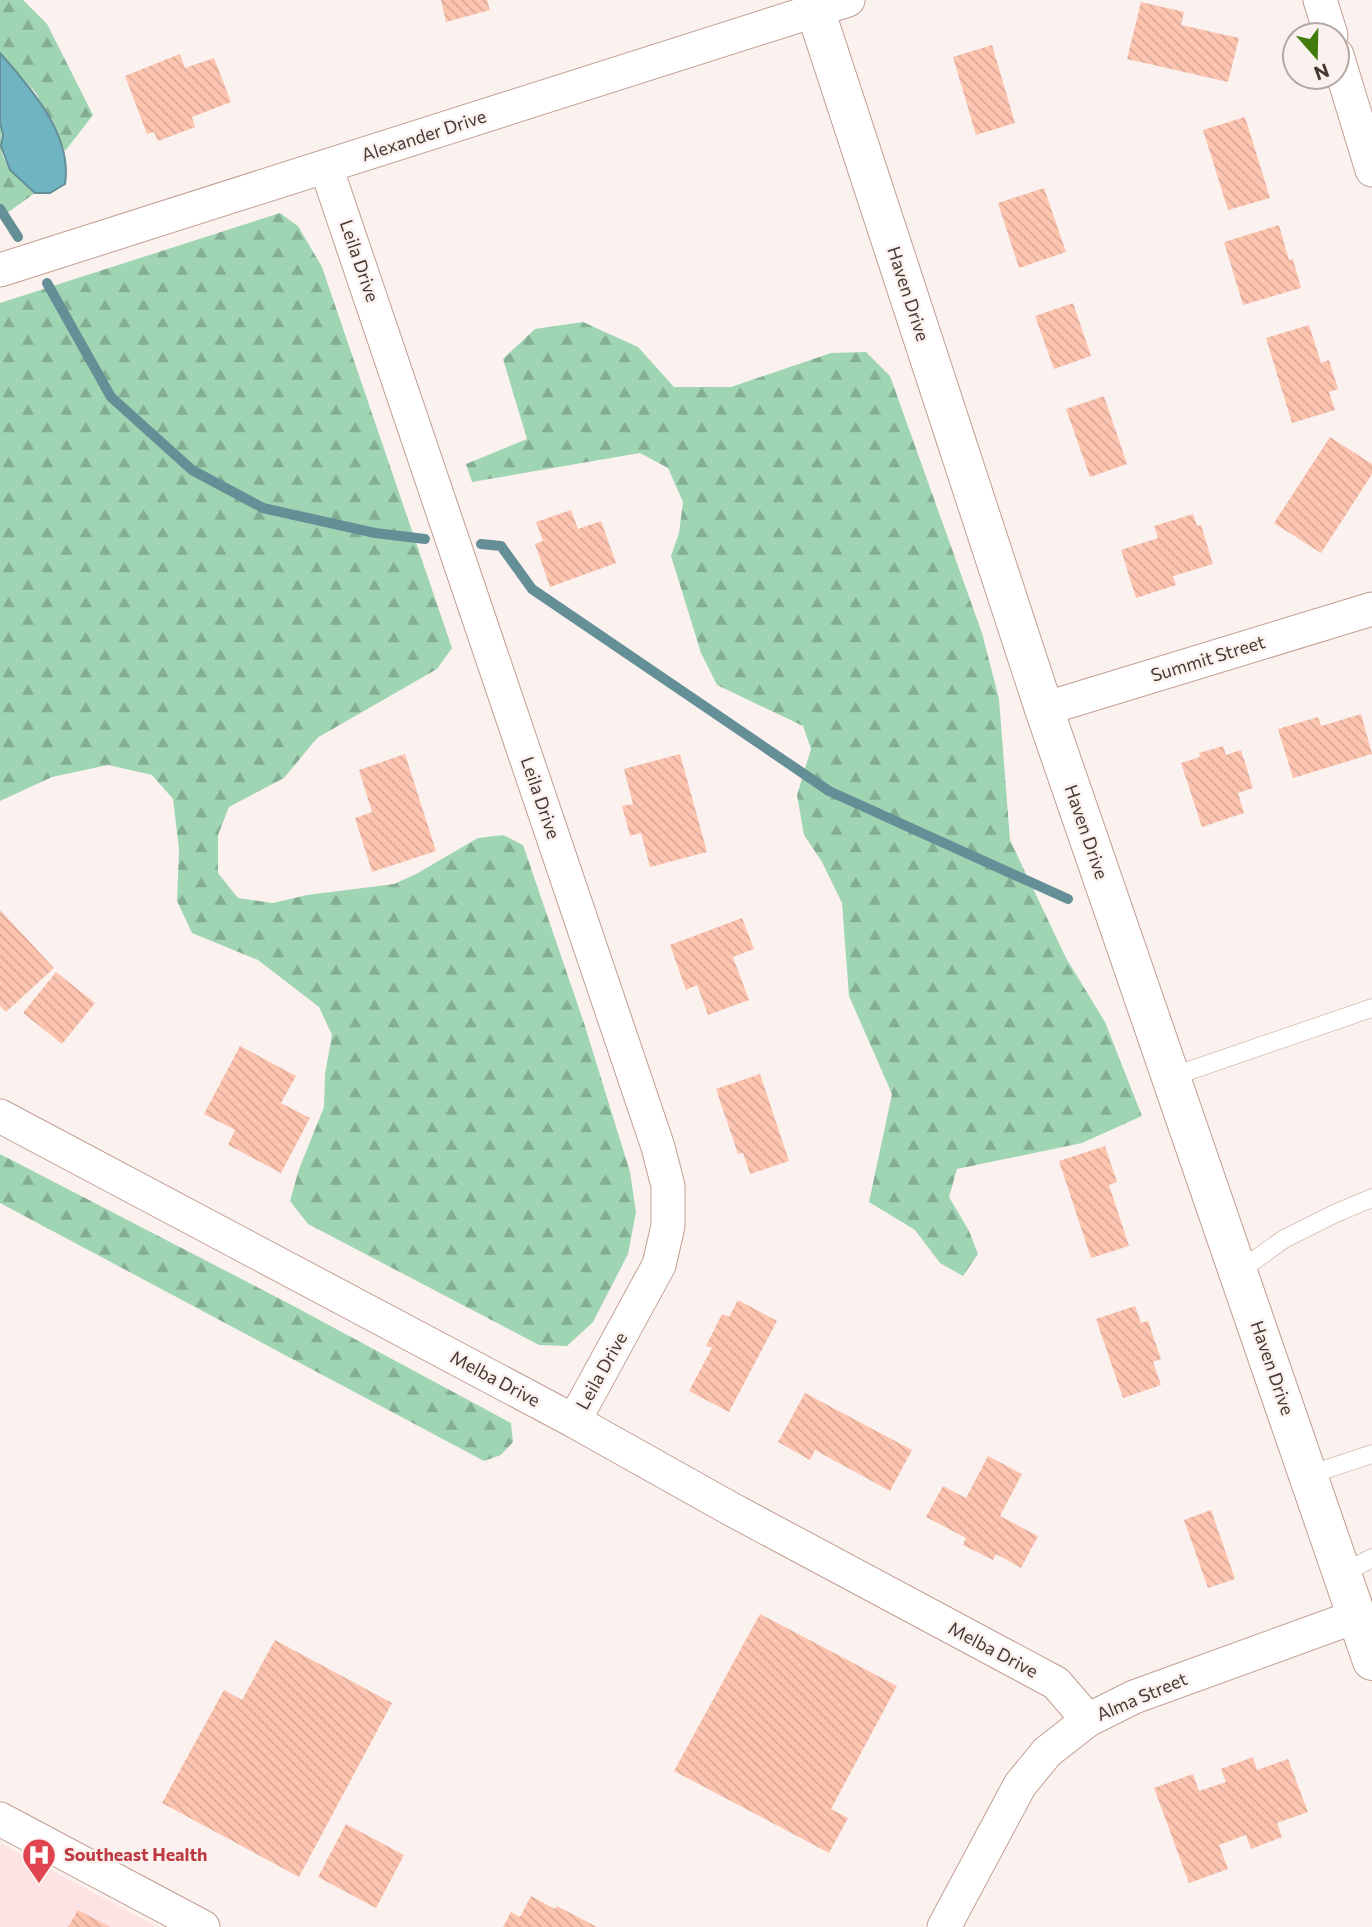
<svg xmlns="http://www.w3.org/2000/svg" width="1372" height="1927" font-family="Commissioner,sans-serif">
<defs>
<pattern id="forest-firs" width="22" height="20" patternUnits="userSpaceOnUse" patternTransform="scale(1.75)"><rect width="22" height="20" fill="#a0d5b4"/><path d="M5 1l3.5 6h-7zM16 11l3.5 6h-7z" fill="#84ae93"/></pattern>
<pattern id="building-back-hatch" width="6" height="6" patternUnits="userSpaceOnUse" patternTransform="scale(1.75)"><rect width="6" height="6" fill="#fdc4b0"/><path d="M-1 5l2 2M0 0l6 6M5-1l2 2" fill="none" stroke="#daa998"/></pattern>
</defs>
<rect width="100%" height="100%" fill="#fbf2ef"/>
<!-- medical -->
<path fill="#fee3e5" d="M0 1843 158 1927H0Z"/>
<!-- forest -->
<path fill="url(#forest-firs)" d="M0 0H23L47 24 93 115 65 151 36 93 0 53Z
M0 122C2 131 1 135 1 144 0 165 22 180 35 193L0 218Z
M280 213 298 226 322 267 452 648 437 669 317 738 284 778 229 807 218 835V873L238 898 273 903 307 895 394 884 416 874 478 838 503 835 523 845 584 1023 630 1172 636 1212 628 1254 593 1322 567 1346 539 1345 308 1224 290 1201 299 1169 324 1107 325 1074 332 1035 319 1007 258 960 192 933 177 901 179 849 173 799 152 775 108 765 52 777 0 801V303Z
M583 322 638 347 674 387H731L831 353 866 352 890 376 982 633 999 699 1010 840 1066 958 1105 1022 1142 1116 1082 1143 957 1169 949 1197 969 1231 978 1254 963 1276 940 1263 915 1230 869 1202 892 1094 849 996 842 903 822 862 804 835 797 795 811 749 803 726 717 685 701 653 671 556 679 533 683 502 668 468 640 453 472 482 466 464 527 439 503 359 535 329Z
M0 1154 286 1302 511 1423 513 1442 501 1455 484 1461 0 1203Z"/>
<!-- water -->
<path fill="#70b4c2" stroke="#648f97" stroke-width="2" d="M0 53C30 87 73 135 65 184L50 193H35L10 170 1 146 3 135 0 122Z"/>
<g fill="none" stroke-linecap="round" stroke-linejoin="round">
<!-- stream -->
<path stroke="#648f97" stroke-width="10" d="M0 209 18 237
M47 283 111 397 192 470 263 508 375 533 425 539
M481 544 501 546 532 589 829 791 1068 899"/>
</g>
<!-- building -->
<path fill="url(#building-back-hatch)" d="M441 0H487L490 10 446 22Z
M1141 2 1184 12 1181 25 1239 38 1228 82 1127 59Z
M992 45 1015 123 976 135 953 57Z
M180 54 185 68 214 58 231 102 192 117 195 127 158 141 154 132 147 134 125 76Z
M1245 117 1270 198 1228 210 1203 130Z
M1044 188 1066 252 1019 268 998 203Z
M1279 225 1289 260 1293 259 1301 288 1243 305 1224 242Z
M1073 303 1091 356 1054 369 1035 316Z
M1309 325 1321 363 1329 360 1338 389 1329 392 1335 410 1292 423 1266 338Z
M1104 396 1127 464 1090 477 1066 409Z
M1330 437 1372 464V474L1321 553 1274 523Z
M571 510 578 529 601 521 616 563 550 587 535 544 543 541 536 522Z
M1193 514 1197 526 1201 525 1213 564 1173 576 1176 585 1136 598 1121 550 1158 538 1154 526Z
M1361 714 1372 754 1293 778 1278 729 1318 717 1321 726Z
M1223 746 1226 755 1241 750 1253 788 1238 793 1244 813 1202 827 1181 763 1200 757 1199 753Z
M405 754 436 851 372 872 355 818 372 812 359 770Z
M680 754 707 852 650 867 641 833 630 836 622 806 633 804 624 769Z
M0 910 54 968 6 1012 0 1006Z
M742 918 754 949 733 957 749 1000 708 1015 697 985 686 990 670 945Z
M56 972 95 1003 62 1044 23 1013Z
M240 1046 296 1076 281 1103 310 1118 281 1173 228 1145 235 1130 204 1114Z
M760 1074 789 1161 750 1174 743 1153 738 1154 716 1089Z
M1105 1146 1117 1182 1109 1185 1129 1246 1091 1258 1059 1161Z
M738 1300 777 1321 729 1412 689 1391 712 1348 706 1346 722 1314 729 1317Z
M1135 1306 1141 1323 1148 1321 1161 1359 1153 1362 1161 1385 1123 1398 1096 1319Z
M805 1393 912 1450 890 1491 815 1450 810 1460 778 1442Z
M988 1456 1022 1474 1000 1516 1038 1536 1021 1568 996 1554 993 1560 963 1545 966 1538 926 1517 943 1486 966 1498Z
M1211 1510 1235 1579 1208 1588 1184 1520Z
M760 1614 897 1686 831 1809 848 1818 829 1853 674 1771Z
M275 1640 392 1703 299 1877 162 1803 224 1690 242 1700Z
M1253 1757 1257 1770 1288 1759 1308 1812 1277 1823 1282 1837 1251 1849 1246 1835 1219 1845 1228 1869 1189 1883 1154 1788 1193 1774 1199 1791 1226 1782 1221 1769Z
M346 1824 404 1855 376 1908 318 1877Z
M531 1896 555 1909 557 1906 597 1927H503L511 1912 520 1917Z
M78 1910 110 1927H68Z"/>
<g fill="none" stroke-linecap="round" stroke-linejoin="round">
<!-- lane casing -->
<g stroke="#c39d90" stroke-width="19">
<path id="lane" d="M1171 1077 1372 1008
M1238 1272 1284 1239 1336 1213 1372 1198
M1309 1475 1372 1454
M1342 1574 1372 1558"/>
</g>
<!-- street casing -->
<g stroke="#c39d90" stroke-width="35">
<path id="street" d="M1320 0 1331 35
M1337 55 1372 170
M326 167 658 1147 668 1186V1226L659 1265 574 1421
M0 270 848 0
M1044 709 1372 609
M0 1116 574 1421 731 1509 1056 1683 1088 1720
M0 1819 203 1927
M944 1927 1020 1785 1047 1752 1088 1720 1134 1697 1357 1616"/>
</g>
<!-- secondary casing -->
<g stroke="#c39d90" stroke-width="40">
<path id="secondary" d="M812 0 1044 709 1372 1661"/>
</g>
<!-- lane -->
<use href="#lane" stroke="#fff" stroke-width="18"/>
<!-- street -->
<use href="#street" stroke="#fff" stroke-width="33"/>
<!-- secondary -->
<use href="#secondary" stroke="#fff" stroke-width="38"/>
</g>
<!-- icons -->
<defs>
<g id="hospital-pin" transform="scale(1.75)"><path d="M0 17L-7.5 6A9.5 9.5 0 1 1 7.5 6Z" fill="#e0444e" stroke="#fbf2ef"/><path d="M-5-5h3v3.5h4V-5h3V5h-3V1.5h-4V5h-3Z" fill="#fff"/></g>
</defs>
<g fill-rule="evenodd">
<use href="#hospital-pin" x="39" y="1855"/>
</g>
<g text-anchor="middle" stroke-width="5" stroke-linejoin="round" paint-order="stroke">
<!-- street labels -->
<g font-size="18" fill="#493933" stroke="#fbf2ef">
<text transform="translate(424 136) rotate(-18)" y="6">Alexander Drive</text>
<text transform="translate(359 261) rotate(71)" y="6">Leila Drive</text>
<text transform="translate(908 294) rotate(72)" y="6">Haven Drive</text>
<text transform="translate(1208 659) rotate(-17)" y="6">Summit Street</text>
<text transform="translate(540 798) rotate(71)" y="6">Leila Drive</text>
<text transform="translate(1086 832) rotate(71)" y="6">Haven Drive</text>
<text transform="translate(1272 1368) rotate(71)" y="6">Haven Drive</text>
<text transform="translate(602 1371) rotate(-61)" y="6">Leila Drive</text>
<text transform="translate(495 1379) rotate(28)" y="6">Melba Drive</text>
<text transform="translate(993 1650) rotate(28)" y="6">Melba Drive</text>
<text transform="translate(1142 1697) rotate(-23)" y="6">Alma Street</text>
</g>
<!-- health labels -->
<g font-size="18" font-weight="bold" fill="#be3a42" stroke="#fbf2ef" text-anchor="start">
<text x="64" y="1861">Southeast Health</text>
</g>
</g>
<!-- north arrow -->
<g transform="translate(1316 56) rotate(160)"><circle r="33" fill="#fbf2ef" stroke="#b4a8a4" stroke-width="2"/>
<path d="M0-5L12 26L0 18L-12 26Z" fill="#437a0e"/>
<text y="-10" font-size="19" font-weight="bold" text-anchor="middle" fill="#493933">N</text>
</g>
</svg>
